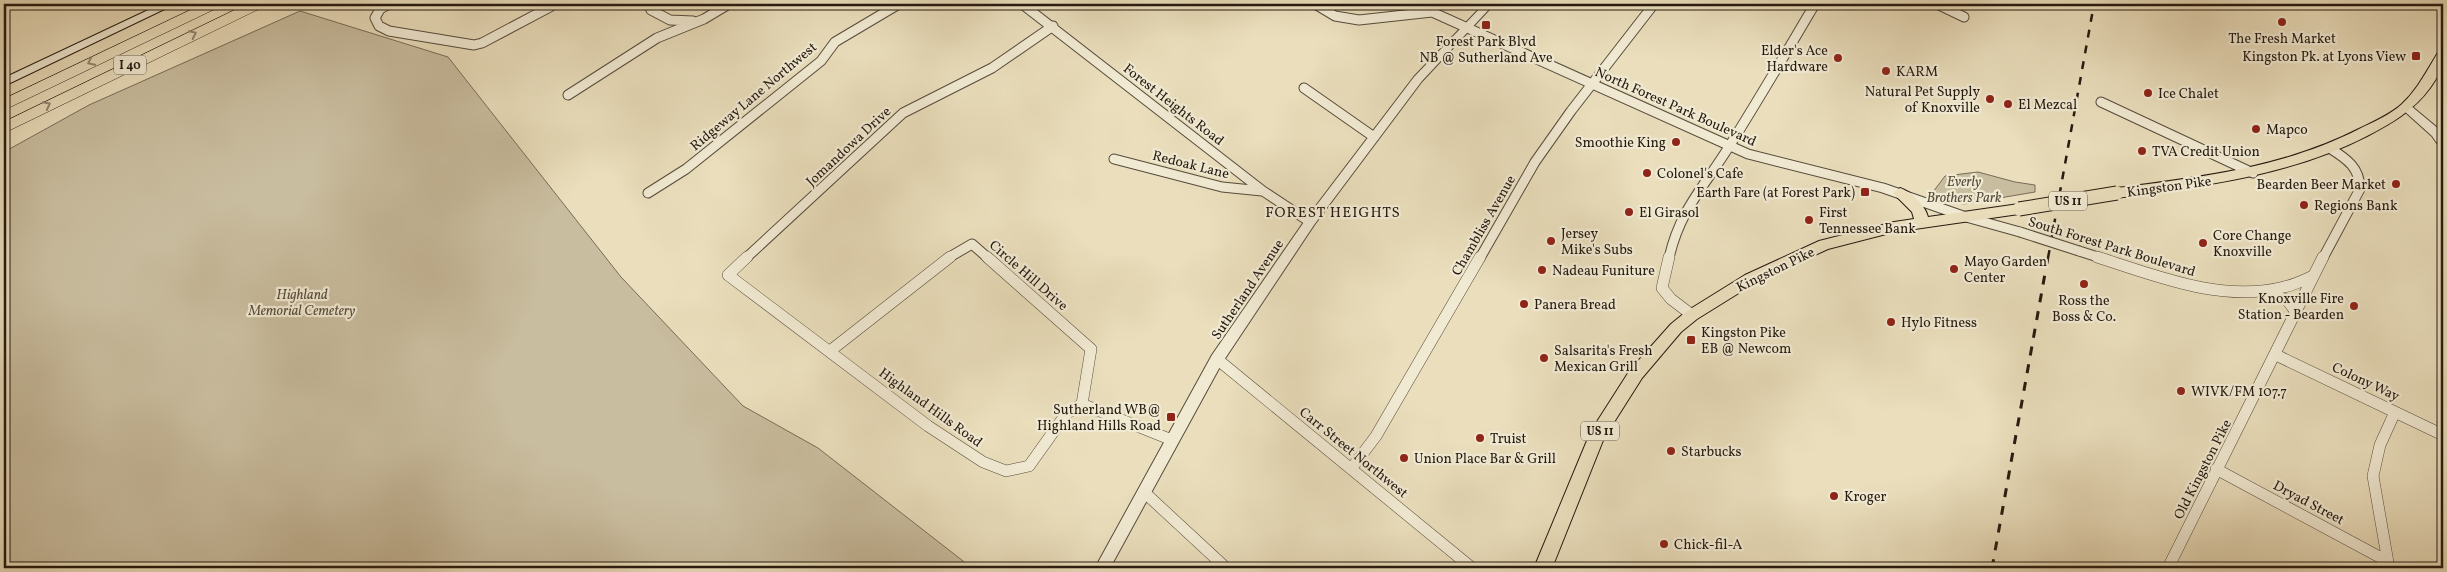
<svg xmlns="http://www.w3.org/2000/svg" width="2447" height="572" font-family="Vollkorn,serif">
<rect width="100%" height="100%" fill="#eadebc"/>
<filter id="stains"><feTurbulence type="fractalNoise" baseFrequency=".004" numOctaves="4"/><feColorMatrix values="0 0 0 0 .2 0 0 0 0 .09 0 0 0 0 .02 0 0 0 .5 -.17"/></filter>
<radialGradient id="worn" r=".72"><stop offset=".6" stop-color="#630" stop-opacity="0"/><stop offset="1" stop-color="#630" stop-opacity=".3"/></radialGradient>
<!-- green -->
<path fill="#c9bd9f" stroke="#776c58" d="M300 11 448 57 621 277 743 406 818 448 972 568H4V152L89 105Z
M1978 172 2015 182 2035 185V192L1964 204 1949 201 1950 198 1933 192 1945 176Z"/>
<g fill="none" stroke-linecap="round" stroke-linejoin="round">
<!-- minor-far1 casing -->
<g stroke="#564b3b" stroke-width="11">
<path id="minor-far1" d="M389 4 380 9 375 18 379 26 389 31 474 45 482 43 550 7
M649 4 651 10 670 20 693 21
M1022 4 1263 191 1310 222
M1315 4 1335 16 1359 20 1432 12 1748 154 1883 188 1966 217 2020 232
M1937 4 1964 17
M1304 88 1374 137
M568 95 657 38 704 19 729 4
M2101 102 2253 173
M1114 159 1222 187 1262 191
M648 193 686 169 821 61 835 42 899 4
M2079 251 2101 258
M746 258 903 113 992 68 1053 26
M948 258 972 244 988 258
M1480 258 1535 162 1571 111 1654 4
M1669 258C1680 209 1705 186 1730 145 1759 99 1787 51 1815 4
M2323 258 2360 189C2360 168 2347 159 2331 149"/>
</g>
<!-- minor casing -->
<g stroke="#564b3b" stroke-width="12">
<path id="minor" d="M747 257 728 275 928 426 983 462 1006 471 1029 466 1066 414 1082 404
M987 257 1091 349 1082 404
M1669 257 1662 288 1671 299 1692 315
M2097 257C2157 276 2221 303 2284 287 2294 285 2304 280 2313 276
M2263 293 2287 300 2296 312
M830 351 950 257
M2276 355 2443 435
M1217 359 1472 568
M1082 404 1172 440
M1351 469 1376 436 1480 257
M2216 469 2387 561
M1144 492 1226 568
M2168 568 2323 257
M2389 568 2373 476 2380 445 2395 412"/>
</g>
<!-- tertiary casing -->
<g stroke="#564b3b" stroke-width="2">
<path id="tertiary" d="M1484 4H1494L1422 81 1314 225 1222 363 1110 568H1095L1212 355 1306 219 1414 77Z
M2406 103 2410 105 2440 130 2443 135V147L2439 146 2432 136 2402 109 2401 107Z"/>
</g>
<!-- secondary casing -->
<g stroke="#251a10" stroke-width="2">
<path id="secondary" d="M161 4H175L4 86V78Z"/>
</g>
<!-- primary casing -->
<g stroke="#251a10" stroke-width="2">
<path id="primary" d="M2443 50C2444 66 2439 75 2430 88 2413 111 2392 123 2367 136 2289 176 2203 186 2117 198L2110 193 2117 188C2200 177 2283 168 2359 129 2373 122 2390 115 2402 104 2418 89 2427 70 2439 51Z
M1900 188C1912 192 1925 205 1928 217L2019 204 2026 209 2019 214 1894 232 1828 249 1755 283 1697 319 1681 332 1642 378 1604 438 1552 568H1534L1591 431 1630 370 1671 324 1687 311 1745 275 1819 241 1894 222 1914 219 1912 212 1893 193Z"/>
</g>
<!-- motorway casing -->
<g stroke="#251a10" stroke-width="1">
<path id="motorway" d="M203 4H221L219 7 4 110V99Z
M247 4H265L263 7 4 133V122Z"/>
</g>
<!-- minor-far1 -->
<use href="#minor-far1" stroke="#f1ead3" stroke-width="9"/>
<!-- minor -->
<use href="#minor" stroke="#f1ead3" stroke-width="11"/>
<!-- tertiary -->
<use href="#tertiary" fill="#f1ead3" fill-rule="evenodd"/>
<!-- secondary -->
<use href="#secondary" fill="#f1ead3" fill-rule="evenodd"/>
<!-- primary -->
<use href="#primary" fill="#eadebc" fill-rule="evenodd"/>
<!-- motorway -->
<use href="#motorway" fill="#eadebc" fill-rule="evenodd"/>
<!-- rail-far1 -->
<path stroke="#251a10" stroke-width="2.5" stroke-dasharray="8 8" stroke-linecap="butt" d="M2048 258 2094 4"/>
<!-- rail -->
<path stroke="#251a10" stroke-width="3" stroke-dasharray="9 9" stroke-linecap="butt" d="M1992 568 2048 257"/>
<!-- minor-bridge casing -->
<g stroke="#564b3b" stroke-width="11" stroke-linecap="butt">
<path id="minor-bridge" d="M2020 232 2079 251"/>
</g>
<!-- primary-bridge casing -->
<g stroke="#251a10" stroke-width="15" stroke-linecap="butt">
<path id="primary-bridge" d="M2019 209 2117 193"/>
</g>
<!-- minor-bridge -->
<use href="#minor-bridge" stroke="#f1ead3" stroke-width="9"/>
<!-- primary-bridge -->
<use href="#primary-bridge" stroke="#eadebc" stroke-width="13"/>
</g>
<!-- one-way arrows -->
<defs><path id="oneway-chevron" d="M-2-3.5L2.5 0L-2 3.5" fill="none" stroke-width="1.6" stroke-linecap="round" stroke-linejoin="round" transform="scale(1.25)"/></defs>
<g stroke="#91866f">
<use href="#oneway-chevron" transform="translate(193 34) rotate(-26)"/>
<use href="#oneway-chevron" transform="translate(91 62) rotate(154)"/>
<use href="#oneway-chevron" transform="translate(47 105) rotate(-27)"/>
</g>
<!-- markers -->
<g fill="#8f2418" stroke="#f1ead3" stroke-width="2">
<circle cx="2282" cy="22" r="5"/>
<rect x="1481" y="20" width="10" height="10" rx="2.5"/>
<rect x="2411" y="51" width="10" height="10" rx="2.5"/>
<circle cx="1838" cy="58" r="5"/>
<circle cx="1886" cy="71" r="5"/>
<circle cx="2148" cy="93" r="5"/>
<circle cx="1990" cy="99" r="5"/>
<circle cx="2008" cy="104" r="5"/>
<circle cx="2256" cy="129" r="5"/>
<circle cx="1676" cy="142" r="5"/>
<circle cx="2142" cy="151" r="5"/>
<circle cx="1647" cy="173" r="5"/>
<circle cx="2396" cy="184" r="5"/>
<rect x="1860" y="187" width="10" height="10" rx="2.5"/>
<circle cx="2304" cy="205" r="5"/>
<circle cx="1629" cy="212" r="5"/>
<circle cx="1809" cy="220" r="5"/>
<circle cx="1551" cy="241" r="5"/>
<circle cx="2203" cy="243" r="5"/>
<circle cx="1954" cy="269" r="5"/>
<circle cx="1542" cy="270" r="5"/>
<circle cx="2084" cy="284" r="5"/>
<circle cx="1524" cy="304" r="5"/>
<circle cx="2354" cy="306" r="5"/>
<circle cx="1891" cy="322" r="5"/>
<rect x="1686" y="335" width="10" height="10" rx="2.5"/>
<circle cx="1544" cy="358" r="5"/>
<circle cx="2181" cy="391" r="5"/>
<rect x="1166" y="412" width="10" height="10" rx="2.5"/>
<circle cx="1480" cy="438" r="5"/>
<circle cx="1671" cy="451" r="5"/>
<circle cx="1404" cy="458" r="5"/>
<circle cx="1834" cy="496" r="5"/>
<circle cx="1664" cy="544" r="5"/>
</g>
<g text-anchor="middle" stroke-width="4.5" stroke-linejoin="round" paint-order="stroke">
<!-- shield labels -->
<g fill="#f1ead3" stroke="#62584a" stroke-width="1">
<rect x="114" y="55.5" width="32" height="19" rx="4"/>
<rect x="2049" y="191.5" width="38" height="19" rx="4"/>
<rect x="1581" y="421.5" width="38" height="19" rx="4"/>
</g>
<g font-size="12" font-weight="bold" fill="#251a10">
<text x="130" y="69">I 40</text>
<text x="2068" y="205">US 11</text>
<text x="1600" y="435">US 11</text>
</g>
<!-- poi labels -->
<g font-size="14" fill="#251a10" stroke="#f1ead3" text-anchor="start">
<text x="2282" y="43" text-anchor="middle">The Fresh Market</text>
<text x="1486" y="46" text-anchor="middle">Forest Park Blvd<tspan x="1486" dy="16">NB @ Sutherland Ave</tspan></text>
<text x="1828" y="55" text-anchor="end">Elder's Ace<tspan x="1828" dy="16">Hardware</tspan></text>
<text x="2406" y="61" text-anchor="end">Kingston Pk. at Lyons View</text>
<text x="1896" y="76">KARM</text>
<text x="1980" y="96" text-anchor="end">Natural Pet Supply<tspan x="1980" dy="16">of Knoxville</tspan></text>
<text x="2158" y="98">Ice Chalet</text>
<text x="2018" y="109">El Mezcal</text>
<text x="2266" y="134">Mapco</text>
<text x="1666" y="147" text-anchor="end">Smoothie King</text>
<text x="2152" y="156">TVA Credit Union</text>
<text x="1657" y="178">Colonel's Cafe</text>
<text x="2386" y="189" text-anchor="end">Bearden Beer Market</text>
<text x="1855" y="197" text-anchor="end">Earth Fare (at Forest Park)</text>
<text x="2314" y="210">Regions Bank</text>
<text x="1639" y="217">El Girasol</text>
<text x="1819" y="217">First<tspan x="1819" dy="16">Tennessee Bank</tspan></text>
<text x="1561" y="238">Jersey<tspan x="1561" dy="16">Mike's Subs</tspan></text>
<text x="2213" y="240">Core Change<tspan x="2213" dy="16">Knoxville</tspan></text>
<text x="1964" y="266">Mayo Garden<tspan x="1964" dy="16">Center</tspan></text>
<text x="1552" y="275">Nadeau Funiture</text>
<text x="2344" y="303" text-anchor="end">Knoxville Fire<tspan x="2344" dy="16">Station - Bearden</tspan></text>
<text x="2084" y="305" text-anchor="middle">Ross the<tspan x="2084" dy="16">Boss &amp; Co.</tspan></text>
<text x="1534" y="309">Panera Bread</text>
<text x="1901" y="327">Hylo Fitness</text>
<text x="1701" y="337">Kingston Pike<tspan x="1701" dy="16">EB @ Newcom</tspan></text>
<text x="1554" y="355">Salsarita's Fresh<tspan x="1554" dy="16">Mexican Grill</tspan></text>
<text x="2191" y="396">WIVK/FM 107.7</text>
<text x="1161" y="414" text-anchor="end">Sutherland WB@<tspan x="1161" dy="16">Highland Hills Road</tspan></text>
<text x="1490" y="443">Truist</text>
<text x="1681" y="456">Starbucks</text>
<text x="1414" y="463">Union Place Bar &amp; Grill</text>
<text x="1844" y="501">Kroger</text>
<text x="1674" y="549">Chick-fil-A</text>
</g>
<!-- street labels -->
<g font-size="14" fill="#251a10" stroke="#f1ead3">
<text transform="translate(753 96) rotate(-40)" y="5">Ridgeway Lane Northwest</text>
<text transform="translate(1174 104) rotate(38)" y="5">Forest Heights Road</text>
<text transform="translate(1676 106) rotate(24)" y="5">North Forest Park Boulevard</text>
<text transform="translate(848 146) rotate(-43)" y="5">Jomandowa Drive</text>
<text transform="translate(1191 164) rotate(14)" y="5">Redoak Lane</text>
<text transform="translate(2169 186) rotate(-8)" y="5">Kingston Pike</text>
<text transform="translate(1483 225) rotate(-60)" y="5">Chambliss Avenue</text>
<text transform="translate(2112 246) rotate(17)" y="5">South Forest Park Boulevard</text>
<text transform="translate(1775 269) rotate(-26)" y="5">Kingston Pike</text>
<text transform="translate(1029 275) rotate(41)" y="5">Circle Hill Drive</text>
<text transform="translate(1247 289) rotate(-56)" y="5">Sutherland Avenue</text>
<text transform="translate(2366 381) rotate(25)" y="5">Colony Way</text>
<text transform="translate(931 407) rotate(36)" y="5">Highland Hills Road</text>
<text transform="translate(1354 452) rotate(39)" y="5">Carr Street Northwest</text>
<text transform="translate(2202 469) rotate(-63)" y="5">Old Kingston Pike</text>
<text transform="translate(2309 502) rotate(28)" y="5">Dryad Street</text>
</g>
<!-- park labels -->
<g font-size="14" font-style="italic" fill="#564b3b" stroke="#f1ead3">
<text x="1964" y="186">Everly<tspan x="1964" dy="16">Brothers Park</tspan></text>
<text x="302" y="299">Highland<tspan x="302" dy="16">Memorial Cemetery</tspan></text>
</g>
<!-- neighbourhood labels -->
<g font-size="15" letter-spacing="1" fill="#251a10" stroke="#f1ead3">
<text x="1333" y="217">FOREST HEIGHTS</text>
</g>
</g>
<!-- margin -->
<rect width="2447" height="572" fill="none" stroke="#eadebc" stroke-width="20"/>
<rect x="5" y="5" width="2437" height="562" fill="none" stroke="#251a10" stroke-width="2.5"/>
<rect x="10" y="10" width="2427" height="552" fill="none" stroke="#251a10"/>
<rect width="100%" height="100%" filter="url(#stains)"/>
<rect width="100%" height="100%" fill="url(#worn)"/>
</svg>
